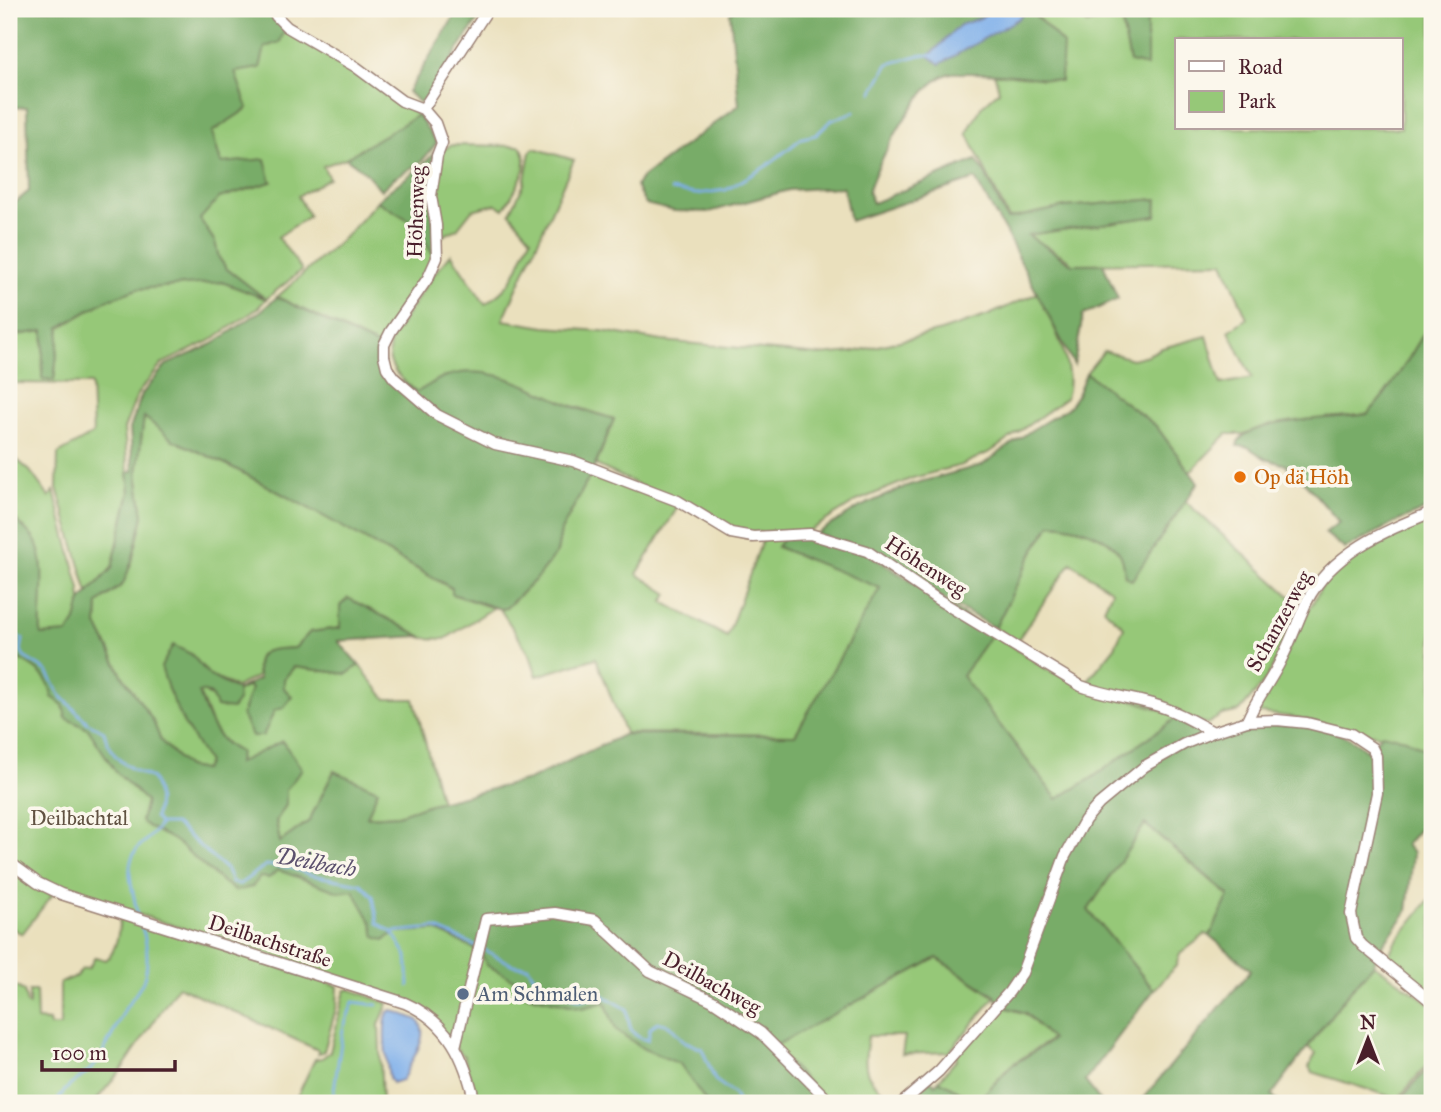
<svg xmlns="http://www.w3.org/2000/svg" width="1441" height="1112" font-family="'IM FELL Great Primer',serif">
<rect width="100%" height="100%" fill="#fbf7ec"/>
<filter id="ink" filterUnits="userSpaceOnUse"><feTurbulence type="fractalNoise" baseFrequency=".0143" numOctaves="2"/><feDisplacementMap in="SourceGraphic" scale="14" xChannelSelector="R" yChannelSelector="G"/><feConvolveMatrix kernelMatrix="1 2 1 2 8 2 1 2 1" color-interpolation-filters="sRGB"/></filter>
<filter id="wash" filterUnits="userSpaceOnUse"><feTurbulence type="fractalNoise" baseFrequency=".00686" numOctaves="4" result="noise"/><feDisplacementMap in="SourceGraphic" scale="28" xChannelSelector="R" yChannelSelector="G"/><feGaussianBlur stdDeviation="1.57" result="paint"/><feColorMatrix in="noise" values="0 0 0 0 0 0 0 0 0 0 0 0 0 0 0 0 0 1.4 0 .05"/><feComposite in="paint" operator="in"/></filter>
<g filter="url(#wash)">
<rect width="100%" height="100%" fill="#eae0bd"/>
<!-- green -->
<path fill="#96c878" stroke="#707452" stroke-width="2" fill-rule="evenodd" d="M1048 9H1076L1087 24 1120 14 1130 62 1147 66V9H1432V319C1413 352 1394 386 1368 414L1269 425 1244 434H1227L1190 472 1156 426 1086 373 1104 351 1132 359 1148 355 1162 348 1207 336 1221 384 1252 378 1229 331 1247 318 1223 262 1072 264 1068 259 1027 235 1156 216 1157 199 1065 207 1009 219 967 133 982 106 999 91 994 72 1036 16ZM1177 40H1401V128H1177Z
M285 29 328 52 418 115 346 158 323 166 329 178 298 196 309 216 278 237 302 270 266 299 257 309 210 341 163 363 138 393 124 429 130 492 112 568 88 593 57 488 58 454 93 434 91 384 9 383V336L44 331 42 378 54 380 60 328 107 300 137 289 222 282 263 297 227 269 219 258 215 242 199 218 219 198 271 182 221 163 212 132 235 72Z
M452 145 520 146C535 164 513 193 504 209L496 204 472 210 457 229 439 238 433 196 441 150Z
M534 148 574 160 503 320 545 327 602 331 662 341 820 355 853 352 941 331 989 315 1038 293C1051 320 1077 368 1066 398L992 451 962 465 913 478 857 501 809 531 746 533 735 530 596 465 614 419 577 407 442 378 417 392C398 377 382 364 392 338L432 276 451 254 485 304C518 283 515 270 531 238L510 213 524 184 530 152Z
M377 201 414 223 435 258 380 347 277 297 348 234Z
M144 416 173 440 228 465 314 511 452 589V594L493 608 445 639 423 638 340 606 341 628 310 632 295 648C273 650 251 647 258 676L236 687 210 676 191 654 168 689 184 723 208 762 204 770 187 767 161 741 153 721 122 675 97 625 98 603 123 584 132 561 143 516 137 473Z
M9 453 30 471 49 497 54 491 80 589 81 601 76 621 131 732 253 835 778 1043 937 958 995 997 949 1052 902 1054 905 1036H868C862 1076 865 1078 897 1101L894 1103H478L464 1056 410 1003 215 936 213 938 65 891 25 871 9 857Z
M593 470 679 505 637 574 668 594 663 602 727 637 763 538 784 537 777 547 881 587 795 735 625 733 596 658 537 676 530 655 500 609 506 608 536 579 557 552 561 531Z
M1185 501 1300 605 1283 648 1265 681 1240 711 1222 715 1207 724 1085 684 1115 647 1124 627 1104 609 1112 591 1071 563 1016 642 995 628 1034 550 1051 524C1073 525 1107 534 1120 554 1124 560 1124 569 1125 576Z
M1432 515V754L1405 739 1352 731 1299 718 1254 712 1325 580 1351 555Z
M992 633 1050 671 1179 716 1092 778 1057 799 962 676Z
M359 665 386 699H414L441 802 398 815 366 817 334 771 309 821 280 842 276 821 286 805 285 790 238 764 232 749 214 731 199 692H205L213 699 238 701 237 690 249 686 251 688H284V678L294 667 347 674Z
M1145 824 1229 896 1210 936 1206 934 1180 954 1176 966 1154 990 1088 910Z
M9 867 37 887 53 894 22 934 12 928 9 930Z
M1432 896V998L1387 959 1394 944Z
M120 916 338 986 337 1005 324 1051 318 1054V1050L178 986 122 1069 94 1103H9V1066L14 1061 9 1063V989L13 985 24 991 27 1005H29V991H36L37 1020 49 1021 50 1026H60V983L77 976 82 969 89 968 95 957 106 960C117 951 119 930 120 916Z
M1374 964 1432 1005V1059L1398 1099 1312 1072 1309 1067 1316 1053 1308 1047 1344 998Z
M349 989 388 1003 379 1025 382 1103H294L315 1059 322 1058 330 1052 343 998 345 991Z
M1001 1006 1026 1014 1052 1039 1011 1065 977 1102 939 1080 957 1059 956 1054Z"/>
<!-- forest -->
<path fill="#78ac68" stroke="#61664a" stroke-width="2" d="M9 9H272L285 29 280 42 265 47 260 68 235 72 248 108 212 132 221 163 265 159 271 182 219 198 200 219 215 242 219 258 227 269 266 299 222 282 137 289 107 300 60 327 54 380 42 379 44 331 9 336V208L29 191 27 107 9 108Z
M459 9H485L428 95 420 103 408 92Z
M736 9H1048L1036 16 1063 44 1061 81C1028 77 997 72 964 73 960 73 953 72 948 74 918 84 877 163 868 192L873 203 976 160 985 173 1007 219 1065 207 1157 199 1156 216 1028 235 1072 264H1103L1118 299 1083 315 1074 365 1006 233 975 179 850 221 843 187 789 190 709 212 674 211 645 204 636 186 640 179 739 105 730 13Z
M1076 9H1147V66L1130 62 1120 14 1087 24Z
M418 115 437 143 421 162 394 178 381 190 365 172 346 158Z
M434 153 435 258 414 223 377 201C395 183 418 173 434 153Z
M277 297 380 347 385 373 417 392C425 388 433 382 441 378 489 359 535 391 577 408 589 412 602 415 614 419L593 470 561 531 557 552 536 579 506 608 500 609 452 594V588L314 511 228 465 173 440 144 417 137 473 143 516 132 561 123 584 98 603 97 625 122 675 153 721 161 741 187 767 204 770 208 762 184 724 168 689 161 667 173 645 191 654 210 676 237 690 259 679C251 647 269 650 295 648L310 632 340 628V606L348 598 421 636 338 641 359 665 347 674 294 667 284 679V688L292 697 283 708 275 710 263 736H252L242 715 251 689 249 686 237 691 238 701 232 709 216 707 211 695 205 692H199C206 716 216 743 240 752L238 763 282 741 302 769 286 790V805L276 821 280 842 309 821 334 771 378 790 367 817 398 815 430 804 529 780 625 734 795 735 880 588 777 547 784 537 809 536 865 552 992 633 962 676 1057 799 1092 778 1179 716 1216 737C1262 721 1327 715 1366 750L1382 734 1406 739 1432 754V817L1420 828 1406 845 1413 853 1407 912 1379 950 1374 964 1344 998 1272 1095 1279 1103H1139L1251 970 1210 936 1229 895 1145 824 1088 910 1154 990 1085 1081 1102 1103H901L930 1080 935 1084 939 1080 977 1102 1011 1066 1052 1040 1026 1013 1001 1006 995 996 937 958 773 1047 828 1103H707L680 1064 644 1049 616 1030 605 1002 583 1008 526 995 518 982 487 965 482 956 473 948 436 930 397 932 384 940 375 937 372 923 353 890 339 892 278 870 269 878 260 877 252 887 236 891C213 878 196 857 175 841 163 833 151 831 141 821L146 801 116 772 88 729 66 718 63 705 52 697C50 673 28 664 9 654V514C17 522 30 531 36 542 48 567 39 606 41 635L68 633 76 621 81 601 112 568 130 492 128 472 133 471 130 429 142 394 166 365 213 344 262 310Z
M1432 319V507L1396 522 1345 549 1325 533 1339 522 1307 485 1286 465 1266 459 1248 447 1237 446C1241 417 1344 419 1368 414 1394 386 1413 352 1432 319Z
M1086 373 1156 426 1198 483 1132 580 1125 576C1124 570 1124 560 1120 554 1107 534 1073 525 1051 524L1034 550 995 628 939 596 867 549 816 534 860 507 909 485 982 465 1030 431 1069 407 1077 395Z
M1432 1063V1103H1400V1100Z"/>
<!-- water -->
<path fill="#7eafea" stroke="#64678a" stroke-width="2" d="M992 9H1028L1018 19 940 64 929 56 960 25 980 18Z
M392 1010 418 1020C431 1037 411 1059 405 1075L402 1080 392 1083 389 1078C387 1061 381 1028 388 1012Z"/>
<g fill="none" stroke-linecap="round" stroke-linejoin="round">
<!-- stream -->
<path stroke="#7eafea" stroke-width="2.5" d="M872 93 888 64 920 55H931
M671 190 696 194 726 190 768 165 802 138 816 135 832 120 854 112
M9 545V554
M9 580 14 582 15 596 9 611
M9 612 13 624 11 633 23 639 21 650 24 657 47 671 60 695 88 723 104 731C110 759 127 768 152 778 159 792 159 803 155 818L159 824H175L227 870 232 883 240 884 266 865 292 868 311 875 361 884 373 896 378 923 392 932 435 928 477 946
M137 914C135 893 122 867 137 849 144 841 154 835 159 825
M393 933 407 956 409 986
M483 949 513 965 528 967 544 991H562L580 1000 601 994 627 1009C629 1025 629 1037 648 1040L650 1029 657 1022 669 1025 684 1041 702 1049 715 1080 734 1094 738 1103
M57 1103C64 1083 87 1078 98 1061 109 1043 115 1029 125 1009 131 999 142 988 145 976 149 960 147 938 140 923
M332 1103 343 1029 353 1002 377 1005"/>
</g>
</g>
<g filter="url(#ink)">
<g fill="none" stroke-linecap="round" stroke-linejoin="round">
<!-- street casing -->
<g stroke="#9a8074" stroke-width="13">
<path id="street" d="M275 9 276 16 287 27 356 67 402 101 423 109 435 123 442 143 437 156 431 196 436 225 437 258 428 278 391 331 384 345V356L387 368 394 378 437 415 495 444 573 461 678 501 731 533 753 537 810 534 867 551 937 599 1081 686C1105 695 1128 697 1152 704 1174 710 1193 721 1213 732
M423 109 488 9
M1247 721C1256 699 1271 681 1281 660 1291 641 1298 620 1307 601 1332 552 1385 531 1432 512
M9 862 38 883 61 894 405 1003C449 1022 465 1058 475 1103
M455 1047 486 919 555 913 595 920 650 971 713 1001 761 1033 831 1103
M902 1103 939 1071 1009 992 1022 973 1065 856 1085 820 1099 804 1145 766 1184 744 1213 732 1247 721 1277 720 1307 723 1351 734 1372 748 1376 756 1377 793 1351 914 1356 938 1363 946 1432 1002"/>
</g>
<!-- street -->
<use href="#street" stroke="#fff" stroke-width="10"/>
</g>
</g>
<!-- markers -->
<circle fill="#e8710a" stroke="#fbf7ec" stroke-width="2.5" cx="1240" cy="477" r="7"/>
<circle fill="#5c6f8a" stroke="#fbf7ec" stroke-width="2.5" cx="463" cy="994" r="7"/>
<g text-anchor="middle" stroke-width="7" stroke-linejoin="round" paint-order="stroke">
<!-- street labels -->
<g font-size="21" fill="#4a1f2b" stroke="#fbf7ec">
<text transform="translate(416 212) rotate(-88)" y="7">Höhenweg</text>
<text transform="translate(926 566) rotate(33)" y="7">Höhenweg</text>
<text transform="translate(1279 621) rotate(-61)" y="7">Schanzerweg</text>
<text transform="translate(270 941) rotate(18)" y="7">Deilbachstraße</text>
<text transform="translate(712 983) rotate(29)" y="7">Deilbachweg</text>
</g>
<!-- food labels -->
<g font-size="21" fill="#c56008" stroke="#fbf7ec" text-anchor="start">
<text x="1254" y="484">Op dä Höh</text>
</g>
<!-- park labels -->
<g font-size="21" fill="#615242" stroke="#fbf7ec">
<text x="79" y="825">Deilbachtal</text>
</g>
<!-- service labels -->
<g font-size="21" fill="#4e5e75" stroke="#fbf7ec" text-anchor="start">
<text x="477" y="1001">Am Schmalen</text>
</g>
<!-- water labels -->
<g font-size="23" font-style="italic" fill="#5c516e" stroke="#fbf7ec">
<text transform="translate(316 862) rotate(10)" y="8">Deilbach</text>
</g>
</g>
<!-- margin -->
<rect width="1441" height="1112" fill="none" stroke="#fbf7ec" stroke-width="35"/>
<!-- legend -->
<rect x="1175" y="38" width="228" height="91" fill="#fbf7ec" stroke="#b4a19f" stroke-width="2"/>
<rect x="1189" y="61" width="35" height="10" fill="#ffffff" stroke="#b4a19f" stroke-width="2"/>
<text x="1238" y="74" font-size="21" fill="#4a1f2b">Road</text>
<rect x="1189" y="91" width="35" height="21" fill="#96c878" stroke="#b4a19f" stroke-width="2"/>
<text x="1238" y="108" font-size="21" fill="#4a1f2b">Park</text>
<!-- north arrow -->
<g transform="translate(1368 1039)" stroke="#fbf7ec" stroke-width="5" paint-order="stroke">
<path d="M0-5L12 26L0 18L-12 26Z" fill="#4a1f2b"/>
<text y="-10" font-size="19" font-weight="bold" text-anchor="middle" fill="#4a1f2b">N</text>
</g>
<!-- scale -->
<path d="M42 1060v10h133v-10" fill="none" stroke="#4a1f2b" stroke-width="3.5"/>
<text x="52" y="1060" font-size="21" fill="#4a1f2b" stroke="#fbf7ec" stroke-width="5" paint-order="stroke">100 m</text>
</svg>
